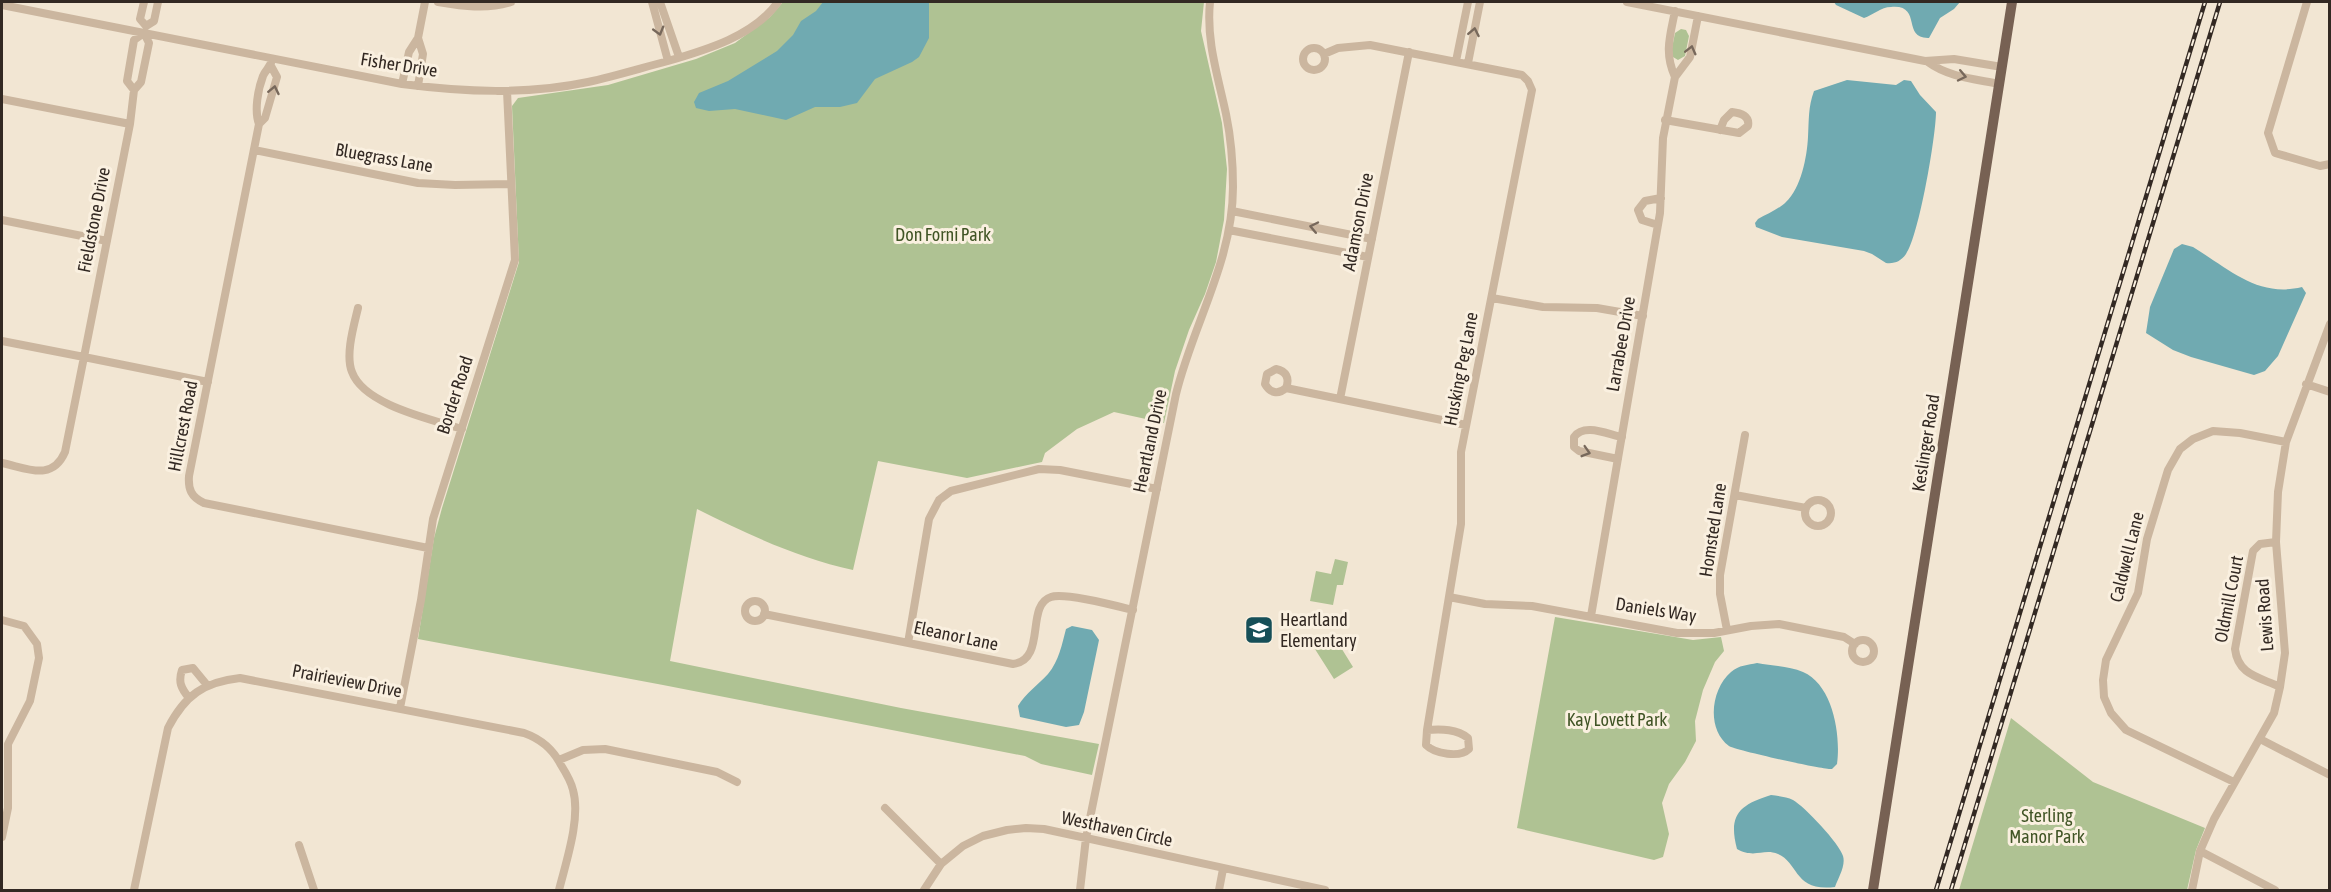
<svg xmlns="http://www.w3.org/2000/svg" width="2331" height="892" font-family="'Asap Condensed',sans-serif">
<rect width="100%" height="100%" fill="#f2e6d3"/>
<!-- green -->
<path fill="#afc293" d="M783 2H1204L1201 31 1222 123 1227 169 1224 220 1216 262 1205 294 1189 330 1175 371 1164 423 1114 412 1077 429 1045 453 1042 462 967 478 878 461 853 570C798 558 747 534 697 509L670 661 901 708 1099 744 1092 775 1041 764 1025 756 663 685 418 639 434 538 442 508 519 262 512 106 518 98 608 85 696 59 735 43 770 17Z
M1681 29 1686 30 1689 36 1685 56 1678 60 1673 57 1671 53 1675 33Z
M1335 559 1348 562 1343 585H1337L1333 605 1310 601 1316 571 1331 574Z
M1555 617 1693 640 1721 637 1724 651 1715 662 1703 690 1695 721 1696 741 1685 762 1669 784 1662 803 1669 834 1663 857 1654 860 1517 828Z
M1332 633 1353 667 1334 679 1313 646Z
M2011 718 2093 782 2205 828 2196 850 2187 890H1959Z"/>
<!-- water -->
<path fill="#70aab1" d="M823 2H929V38L919 57 912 62 875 79 857 103 840 107H815L786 120 735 109 709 111 696 108 694 102 699 93 728 81 777 51 793 35 801 21 816 11Z
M1834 2H1960L1954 9 1940 18 1929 38C1901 39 1923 4 1891 7 1881 7 1873 15 1864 18L1836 5Z
M1847 80 1896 85 1904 80 1911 81 1920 95 1936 112C1936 136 1919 236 1906 254 1901 261 1895 264 1886 263L1872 254 1864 251 1782 237 1756 227 1755 223 1758 219C1767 214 1779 209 1786 202 1801 188 1807 157 1808 137 1809 121 1808 107 1814 91Z
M2182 244 2193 247C2229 269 2258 298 2302 287L2306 293 2278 356 2265 371 2254 375 2191 357 2173 350 2146 333 2150 307 2174 249Z
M1072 626 1092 630 1099 640 1084 712 1079 725 1066 727 1020 717 1018 706C1026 693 1038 685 1048 674 1059 661 1062 644 1066 629Z
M1757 663C1772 666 1789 666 1803 672 1833 685 1841 735 1837 764L1832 769C1824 770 1735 750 1729 746 1706 729 1711 689 1731 672 1739 665 1748 665 1757 663Z
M1771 795C1778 796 1787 797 1793 800 1804 806 1840 844 1843 856 1846 866 1838 878 1835 887 1794 892 1799 863 1778 854 1763 848 1755 859 1737 849 1728 815 1739 805 1771 795Z"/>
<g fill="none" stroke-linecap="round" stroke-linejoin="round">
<!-- minor -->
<path stroke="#cbb69f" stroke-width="8" d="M144 2 140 19 146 26 154 21 158 2
M438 2C462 6 487 10 511 2
M652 2 668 61
M660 2 679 57
M1627 2 1925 61 1954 59 2002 67
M2307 2 2268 133 2275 153 2320 166 2330 164
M2 5 402 84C464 92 527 95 588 82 615 76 641 68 668 61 706 50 754 36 778 2
M1675 11C1670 36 1664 53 1675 77L1690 57 1698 16
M144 33 149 43 141 82 134 90 127 81 134 40Z
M1303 59a11 11 0 1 1 22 0a11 11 0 1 1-22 0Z
M1324 54 1338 48 1370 45 1522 75 1528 81 1532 90 1461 452V524L1427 730 1426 745C1435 754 1460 758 1469 749L1468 738C1457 729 1442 729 1427 730
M1456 61 1468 2
M1928 62C1948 77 1975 79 1999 84
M1468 63 1480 2
M271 66 277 77 265 118 259 124C254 111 258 89 263 76 266 69 271 67 272 59
M402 84 409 52 418 38 425 2
M418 86 423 54 418 38
M134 90 130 124 84 357 208 382
M2 99 130 124
M1665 120 1739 133 1748 126C1750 116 1741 113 1732 112L1724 120 1720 130
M259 124 189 476C188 489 191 497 204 503L428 548
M254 150 418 183 455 185 511 184
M1232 211 1372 239
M2 220 107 241
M1658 225 1642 220 1638 210 1645 201 1661 198
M1229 230 1368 257
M1492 298 1543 307 1597 308 1643 316
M358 308C354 325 345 355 352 372 364 405 431 419 462 429
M2 341 84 357 65 452C52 482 27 468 2 463
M2306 384 2330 392
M1286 388C1290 378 1286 371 1276 369L1267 374 1265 384C1270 393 1278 395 1286 388L1466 425
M1340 399 1409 52
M1618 459 1579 451 1574 447V437C1584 423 1607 434 1622 437
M1735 495 1806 508
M1805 513a13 13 0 1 1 26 0a13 13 0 1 1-26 0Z
M2276 542 2260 544 2253 551 2235 649C2238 675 2259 677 2280 687
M1449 597 1485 604 1532 606 1677 633H1714L1751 626 1779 624 1844 637 1855 644
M745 611a10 10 0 1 1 20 0a10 10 0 1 1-20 0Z
M764 614 1013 664C1047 660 1025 605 1051 597 1064 592 1117 606 1133 610
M1591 616 1660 213 1663 138 1675 77
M2 620 24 626 37 644 39 658 30 701 8 744V808L2 837
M1727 630 1720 594V575L1745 435
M1852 651a11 11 0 1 1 22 0a11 11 0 1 1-22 0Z
M908 643 929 519 939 500 951 491 1039 469 1060 470 1157 489
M189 698C181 688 178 682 182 670L193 668 207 685
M400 708 421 600 433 519 515 260 507 91
M2260 739 2330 775
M559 760 583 750 605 749 717 772 737 782
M2234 782 2126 730 2111 713 2104 697 2103 680 2106 660 2138 593 2147 539 2168 470 2180 449 2193 439 2213 431 2240 433 2286 442
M885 808 941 864
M299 845 314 890
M2200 851 2275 890
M134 890 168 728C185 695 204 682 240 678L524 733C541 739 553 749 561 765 566 773 571 781 573 790 581 818 566 862 559 890
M924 890 941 864 963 846 983 836 1007 830 1026 828 1044 829 1086 838 1325 890
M1080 890 1086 838 1176 394C1193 324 1233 261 1233 187 1233 163 1231 138 1226 114 1218 76 1206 41 1210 2
M1219 890 1223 869
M2192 890 2200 851 2214 819 2274 713 2280 687 2285 653 2276 542 2278 492 2286 442 2330 324"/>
<!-- major -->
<path stroke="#776153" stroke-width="10" d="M1873 890 2012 2"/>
<!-- rail casing -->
<g stroke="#332923" stroke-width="4.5">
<path id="rail" d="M1936 890 2205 2
M1951 890 2220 2"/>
</g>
<!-- rail -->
<use href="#rail" stroke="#faf0e0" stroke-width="2" stroke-dasharray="7" stroke-linecap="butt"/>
</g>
<!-- one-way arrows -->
<defs><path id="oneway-chevron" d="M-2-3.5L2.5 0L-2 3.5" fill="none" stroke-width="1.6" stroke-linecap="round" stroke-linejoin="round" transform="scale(1.5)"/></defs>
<g stroke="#77685b">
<use href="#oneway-chevron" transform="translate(659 31) rotate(74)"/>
<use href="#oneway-chevron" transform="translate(1474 32) rotate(-79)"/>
<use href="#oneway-chevron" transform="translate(1691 50) rotate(-76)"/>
<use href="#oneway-chevron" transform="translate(1962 76) rotate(12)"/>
<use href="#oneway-chevron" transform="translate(274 90) rotate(-78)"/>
<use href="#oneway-chevron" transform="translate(1314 227) rotate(-168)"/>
<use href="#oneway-chevron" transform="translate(1586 452) rotate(17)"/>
</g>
<!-- icons -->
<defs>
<g id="school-square" transform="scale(1.5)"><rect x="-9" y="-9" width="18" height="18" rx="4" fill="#164f58" stroke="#faf0e0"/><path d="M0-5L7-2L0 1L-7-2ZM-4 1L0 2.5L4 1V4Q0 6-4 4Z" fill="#fff"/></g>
</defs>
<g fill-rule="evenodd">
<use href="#school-square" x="1259" y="630"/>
</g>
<g text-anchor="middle" stroke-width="6" stroke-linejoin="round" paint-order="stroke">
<!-- street labels -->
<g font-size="18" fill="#332923" stroke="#faf0e0">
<text transform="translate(399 65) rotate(9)" y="6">Fisher Drive</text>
<text transform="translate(384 158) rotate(10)" y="6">Bluegrass Lane</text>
<text transform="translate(94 220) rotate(-79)" y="6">Fieldstone Drive</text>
<text transform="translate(1358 222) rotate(-79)" y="6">Adamson Drive</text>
<text transform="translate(1621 344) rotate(-80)" y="6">Larrabee Drive</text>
<text transform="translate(1461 369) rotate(-79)" y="6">Husking Peg Lane</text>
<text transform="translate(455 395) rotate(-72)" y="6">Border Road</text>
<text transform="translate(183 426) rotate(-79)" y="6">Hillcrest Road</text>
<text transform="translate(1150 441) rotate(-78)" y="6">Heartland Drive</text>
<text transform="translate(1926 443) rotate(-81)" y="6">Keslinger Road</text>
<text transform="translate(1713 530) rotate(-81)" y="6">Homsted Lane</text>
<text transform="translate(2127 557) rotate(-76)" y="6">Caldwell Lane</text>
<text transform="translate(2229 599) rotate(-79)" y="6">Oldmill Court</text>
<text transform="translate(1656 610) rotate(9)" y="6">Daniels Way</text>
<text transform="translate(2265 615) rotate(-94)" y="6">Lewis Road</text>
<text transform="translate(956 636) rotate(12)" y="6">Eleanor Lane</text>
<text transform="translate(347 681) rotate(11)" y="6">Prairieview Drive</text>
<text transform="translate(1117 829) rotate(12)" y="6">Westhaven Circle</text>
</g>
<!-- park labels -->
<g font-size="18" fill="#405425" stroke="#faf0e0">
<text x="943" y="241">Don Forni Park</text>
<text x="1617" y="726">Kay Lovett Park</text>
<text x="2047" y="822">Sterling<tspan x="2047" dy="21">Manor Park</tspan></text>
</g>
<!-- poi labels -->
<g font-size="18" fill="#332923" stroke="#faf0e0" text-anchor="start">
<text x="1280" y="626">Heartland<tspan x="1280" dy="21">Elementary</tspan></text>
</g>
</g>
<!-- border -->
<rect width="2331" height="892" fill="none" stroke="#332923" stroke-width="6"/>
</svg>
